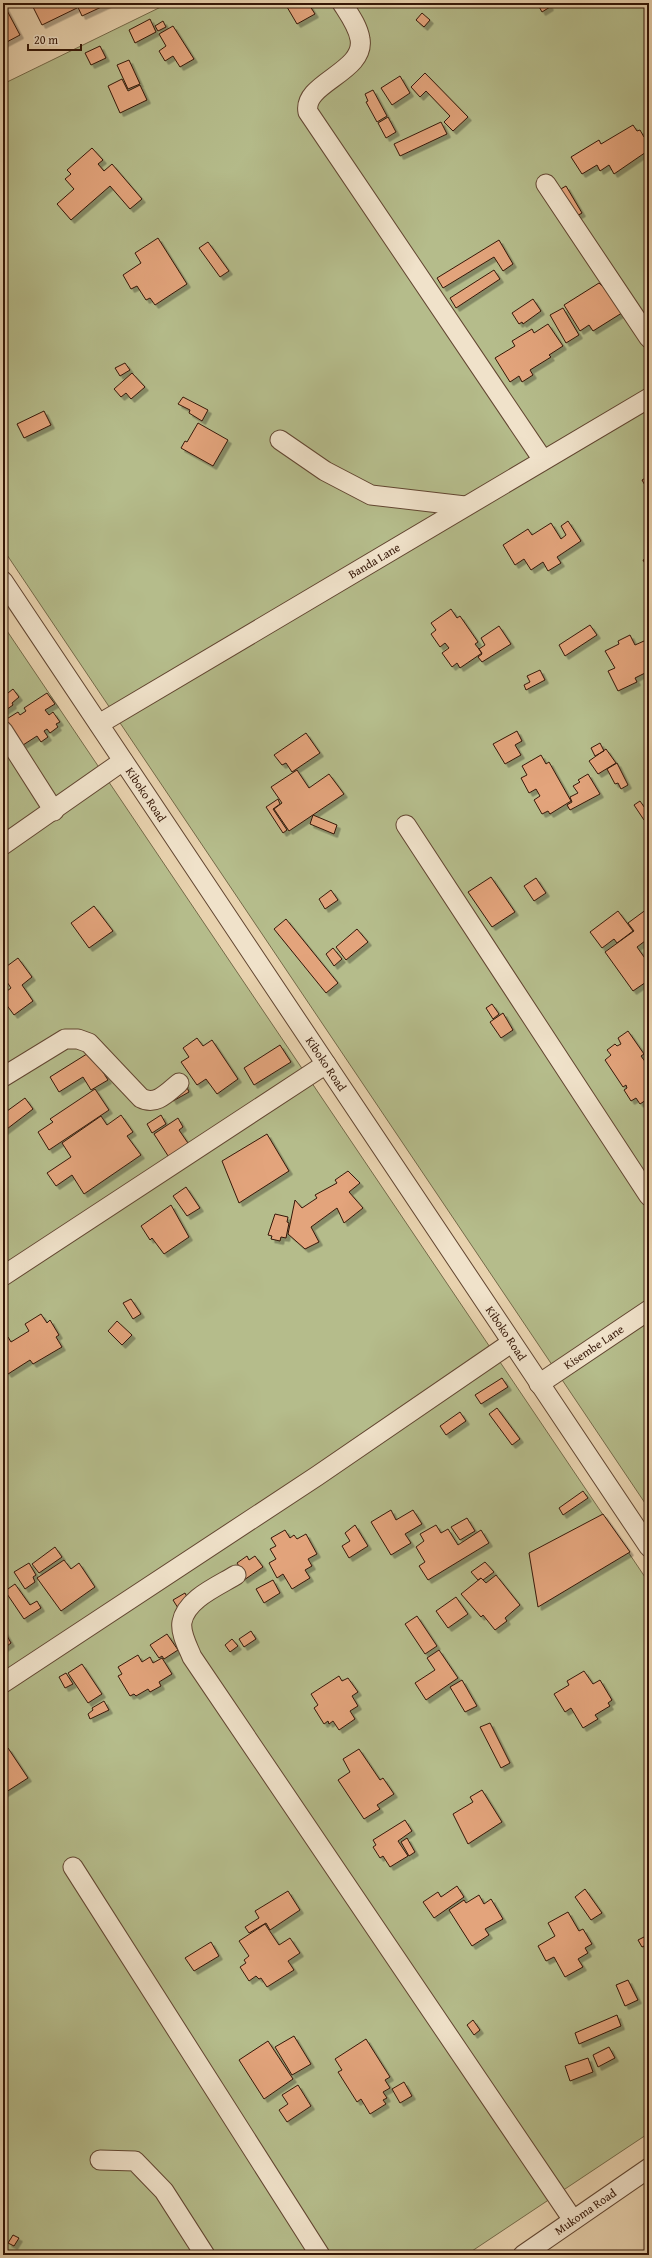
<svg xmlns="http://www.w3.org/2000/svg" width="652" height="2258" font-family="'Gentium Book Plus',serif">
<defs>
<filter id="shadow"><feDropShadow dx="3.5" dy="3.5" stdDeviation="0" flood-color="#0004"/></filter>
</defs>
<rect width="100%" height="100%" fill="#e8d2ae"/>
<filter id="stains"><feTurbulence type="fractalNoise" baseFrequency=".005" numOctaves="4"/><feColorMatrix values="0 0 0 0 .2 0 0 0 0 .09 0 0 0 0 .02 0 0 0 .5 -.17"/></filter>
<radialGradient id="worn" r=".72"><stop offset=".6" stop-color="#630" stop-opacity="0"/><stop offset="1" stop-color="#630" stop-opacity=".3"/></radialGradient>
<!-- green -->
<path fill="#b5bc8b" stroke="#756a49" d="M169 3H649V1509L3 549V84Z
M3 625 649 1583V2133L466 2255H3Z"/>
<!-- building -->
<path fill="#e3a47b" stroke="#351707" filter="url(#shadow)" d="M3 3 20 35 3 44Z
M31 3H75L77 8 42 25Z
M76 3H110L82 16Z
M295 3H308L315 14 297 24 287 7Z
M537 3H548L550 7 542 12Z
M422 13 430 20 424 27 416 20Z
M150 19 156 32 135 43 129 30Z
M163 21 166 27 158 31 155 26Z
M173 26 194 59 180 67 173 56 165 61 159 51 166 46 159 34Z
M100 46 106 58 91 65 85 53Z
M129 60 140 84 128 89 117 65Z
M425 73 468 117 453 131 444 122 450 116 426 91 420 97 411 87Z
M400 76 410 93 392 105 381 88Z
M122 79 128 91 140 85 147 100 120 113 108 86Z
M373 90 387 116 377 122 366 102 368 101 365 94Z
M388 117 396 132 386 138 378 123Z
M441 122 447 134 400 156 394 144Z
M633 125 637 131 640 130 644 137 649 135V150L614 174 609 165 600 171 597 165 582 174 571 157 599 140 601 144Z
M92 148 103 160 98 164 104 171 112 164 142 199 130 209 110 186 71 220 57 204 74 189 65 179 71 174 67 170Z
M566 186 582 213 575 217 559 190Z
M158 238 187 284 155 305 150 298 146 300 137 286 131 289 123 275 141 263 135 253Z
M499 240 513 264 503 271 494 257 443 288 437 278Z
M208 242 229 271 220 277 199 248Z
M494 270 500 279 456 308 450 298Z
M599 283 602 286 607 283 625 311 593 331 589 325 580 331 564 305Z
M533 299 541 311 523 324 522 322 519 324 512 313Z
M563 308 579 335 566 343 550 315Z
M548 324 563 346 549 355 551 357 530 370 533 375 522 382 519 376 510 382 495 358 515 346 512 341 532 329 534 333Z
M125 363 130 370 120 376 115 368Z
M132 373 145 387 131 399 126 393 121 397 114 389Z
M183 397 208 410 202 421 189 413 190 410 178 404Z
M44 411 51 425 24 438 17 424Z
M198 423 228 440 213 466 181 448 185 441 187 442Z
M649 476V498L645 491 647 489 642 480Z
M568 521 581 541 557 557 561 563 548 571 543 562 531 570 524 559 515 565 503 545 528 529 532 535 551 523 561 539 566 535 561 526Z
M649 557V565L647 567 643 560Z
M451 609 457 618 460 616 478 642 475 644 482 653 460 668 457 663 452 667 442 653 449 648 445 643 440 647 431 634 436 630 431 623Z
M590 625 597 635 565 656 559 645Z
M499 626 511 644 482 662 478 657 482 654 479 649 485 645 481 638Z
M630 635 635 645 644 641 649 651V655L645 657 649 671 635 678 637 682 618 691 608 671 615 668 605 651 619 644 618 641Z
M540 670 545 680 526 690 524 685 530 682 527 676Z
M13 689 19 697 12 703 13 705 3 712V697Z
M47 693 55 704 45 710 49 715 53 712 60 722 56 724 58 727 50 733 47 729 44 731 48 737 41 742 37 736 23 745 5 720 18 712 20 715 26 711 24 708Z
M517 731 522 741 515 745 521 755 505 764 493 744Z
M306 733 320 753 292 772 286 763 282 765 274 755Z
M600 743 604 751 595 756 591 748Z
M606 749 616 763 598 774 589 761Z
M541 755 546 764 549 762 571 801 550 814 548 811 542 814 534 800 540 796 536 789 529 793 521 778 527 775 522 766Z
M617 763 628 785 621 789 618 783 615 784 607 769Z
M297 770 309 788 329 774 344 794 289 831 274 809 282 803 271 787Z
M588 774 600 794 570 810 567 805 572 802 570 797 578 793 573 786 580 782 578 780Z
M278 799 280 804 273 809 287 830 283 833 266 807Z
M640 801 649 814V817L644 820 634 805Z
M313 815 337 825 334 834 310 824Z
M491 877 515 912 492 927 468 892Z
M536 878 546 893 534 901 524 886Z
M331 890 338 900 325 909 319 899Z
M94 906 113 931 89 948 71 923Z
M647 909 649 938 637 947 649 964V980L633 991 605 952 634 931 628 923Z
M618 911 633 931 617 943 614 939 602 948 590 932Z
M286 919 338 983 326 993 274 929Z
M357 929 368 942 346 960 336 947Z
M333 948 342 959 334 966 326 954Z
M18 958 32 977 22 985 33 1001 14 1015 3 1000V994L11 988 3 976V969Z
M492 1004 499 1014 493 1019 486 1008Z
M503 1013 513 1030 501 1038 490 1022Z
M628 1031 644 1054 641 1056 649 1067V1073L646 1075 649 1080V1098L640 1104 636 1098 631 1101 624 1090 627 1088 626 1085 623 1087 605 1060 611 1055 607 1050 615 1044 617 1046 621 1044 618 1038Z
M197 1038 203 1046 212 1040 238 1079 217 1094 206 1079 197 1085 181 1062 189 1057 183 1048Z
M280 1045 291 1062 254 1085 244 1068Z
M90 1052 108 1080 91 1090 83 1077 59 1092 50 1077Z
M185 1083 189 1092 173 1101 168 1092Z
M95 1089 109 1110 49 1150 38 1132 53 1122 50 1119Z
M25 1098 33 1109 3 1132V1114Z
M121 1115 133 1132 127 1136 141 1155 84 1194 72 1175 56 1186 47 1173 71 1157 62 1143 101 1116 107 1125Z
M161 1115 166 1124 152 1133 147 1124Z
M178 1118 183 1127 179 1130 192 1149 172 1162 154 1134Z
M267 1134 289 1171 239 1203 222 1161Z
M348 1171 360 1183 349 1192 363 1208 344 1223 337 1208 311 1227 319 1242 305 1249 288 1234 295 1200 302 1208 317 1198 315 1195 337 1183 335 1180Z
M186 1187 200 1208 187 1216 173 1196Z
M171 1205 189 1237 164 1254 152 1238 150 1240 141 1226Z
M275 1214 288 1217 287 1222 289 1223 286 1238 281 1237 280 1241 271 1239 272 1236 268 1235Z
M131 1299 141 1314 133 1319 123 1303Z
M41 1314 47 1323 50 1320 59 1335 56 1337 62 1347 33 1364 30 1360 8 1374 3 1367V1340L8 1337 11 1342 29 1331 25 1324Z
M117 1321 132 1335 122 1345 108 1331Z
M502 1378 508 1387 481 1404 475 1395Z
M497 1408 520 1439 512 1445 489 1414Z
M460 1412 466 1421 446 1435 440 1426Z
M583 1491 588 1498 563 1515 559 1508Z
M391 1510 396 1520 413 1510 422 1524 405 1534 411 1543 391 1555 371 1522Z
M603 1514 630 1552 538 1607 529 1553Z
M467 1518 475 1531 460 1540 451 1527Z
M355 1525 368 1546 349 1558 342 1546 350 1541 345 1533Z
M436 1525 441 1533 448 1529 458 1545 481 1530 489 1543 428 1580 419 1566 425 1562 416 1547 424 1541 420 1534Z
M285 1530 290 1538 294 1535 297 1539 306 1534 317 1554 308 1559 312 1566 305 1570 310 1578 292 1589 283 1574 277 1578 269 1563 276 1559 270 1549 276 1546 271 1538Z
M55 1547 62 1557 39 1573 32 1564Z
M247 1556 249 1560 255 1556 263 1567 244 1580 237 1570 240 1568 237 1563Z
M64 1560 71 1569 79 1563 95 1587 61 1611 37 1578Z
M485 1562 494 1572 483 1580 481 1578 478 1580 471 1572Z
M29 1563 36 1575 33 1577 35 1582 25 1589 14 1572Z
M496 1575 520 1605 505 1618 507 1621 495 1630 483 1615 481 1617 461 1594 481 1578 486 1583Z
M273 1580 280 1593 264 1603 256 1589Z
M15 1584 30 1605 37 1601 41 1608 24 1619 5 1591Z
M185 1593 189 1601 178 1608 173 1600Z
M456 1597 468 1614 448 1628 436 1611Z
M417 1616 437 1646 425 1654 405 1624Z
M3 1629 11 1643 3 1649Z
M251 1631 256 1639 244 1647 239 1639Z
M167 1634 178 1650 164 1659 162 1656 159 1658 150 1645Z
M232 1639 238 1646 230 1652 225 1645Z
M439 1650 458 1678 426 1700 415 1683 435 1670 427 1658Z
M138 1655 142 1662 150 1657 153 1663 162 1658 172 1674 159 1682 161 1686 150 1692 148 1689 136 1696 134 1694 130 1696 118 1676 122 1674 118 1667Z
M82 1664 102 1694 88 1703 68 1673Z
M584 1671 593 1684 600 1680 612 1700 608 1703 610 1706 595 1715 598 1719 583 1728 571 1708 565 1712 554 1694 569 1685 567 1681Z
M66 1673 73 1684 65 1688 59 1677Z
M339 1676 342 1681 348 1678 358 1692 352 1696 358 1706 350 1711 355 1719 339 1730 333 1721 329 1724 328 1721 324 1724 314 1708 318 1705 311 1694Z
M462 1680 477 1706 465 1712 450 1687Z
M104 1701 109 1710 90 1719 88 1714 93 1710 92 1708Z
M490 1723 510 1763 501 1768 480 1727Z
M8 1748 28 1778 3 1794V1751Z
M359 1749 380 1780 383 1778 394 1794 377 1805 380 1809 364 1819 338 1780 350 1772 343 1759Z
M482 1790 502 1822 468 1844 453 1814 473 1802 470 1797Z
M405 1820 412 1831 398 1841 408 1856 390 1867 383 1856 380 1858 373 1847 376 1845 373 1840Z
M407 1838 415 1852 409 1856 401 1842Z
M457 1886 464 1897 434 1918 423 1902 438 1892 441 1897Z
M585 1889 602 1913 591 1920 575 1897Z
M288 1891 300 1910 270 1930 266 1923 249 1933 245 1927 259 1918 255 1911Z
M479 1895 484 1904 491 1899 503 1919 485 1929 489 1935 472 1946 449 1910 464 1900 466 1903Z
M568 1912 579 1931 583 1929 592 1944 585 1948 588 1953 578 1959 583 1967 565 1977 554 1957 546 1961 538 1946 555 1936 548 1923Z
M265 1924 279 1945 290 1938 300 1953 288 1961 294 1970 267 1987 261 1978 259 1979 256 1976 249 1981 240 1967 246 1963 244 1960 249 1956 239 1941Z
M644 1937 648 1944 642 1947 638 1940Z
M211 1942 219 1956 194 1971 185 1958Z
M628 1980 638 2000 625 2006 616 1985Z
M617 2015 621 2026 579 2044 575 2033Z
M473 2020 480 2030 474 2035 467 2025Z
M294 2036 311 2064 292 2075 275 2047Z
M366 2039 390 2077 385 2080 390 2088 383 2092 387 2098 383 2100 386 2104 370 2114 361 2099 357 2102 338 2072 342 2070 335 2059Z
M268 2041 293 2079 264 2099 239 2060Z
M609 2047 615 2058 598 2067 593 2055Z
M588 2058 593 2072 570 2081 565 2066Z
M404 2082 412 2096 400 2103 392 2089Z
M298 2085 311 2106 287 2122 279 2110 288 2104 282 2095Z
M13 2235 19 2238 14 2246 8 2243Z"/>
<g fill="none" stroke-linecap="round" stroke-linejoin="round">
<!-- minor casing -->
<g stroke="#624631" stroke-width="21">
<g id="minor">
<path d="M342 3C349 14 358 26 360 39 366 72 302 83 308 112L543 460"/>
<path d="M546 184 649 338"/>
<path d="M280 440 325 471 371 495 465 506"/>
<path id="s1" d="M3 581 649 1547"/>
<path id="s2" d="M99 724 649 398"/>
<path d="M3 731 54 811"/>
<path d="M406 825 649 1196"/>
<path d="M3 845 123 761"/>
<path d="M3 1077 65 1039H78L89 1043 141 1098C156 1106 167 1093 179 1083"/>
<path d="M3 1276 326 1064"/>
<path id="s3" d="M539 1384 649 1310"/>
<path d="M236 1575C218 1586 186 1599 182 1622 180 1633 188 1647 192 1657L573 2220"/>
<path d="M3 1683 317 1476 511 1343"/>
<path d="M73 1867 320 2255"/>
<path d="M100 2160 135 2161 164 2191 205 2255"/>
<path id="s4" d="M523 2255 649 2168"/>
</g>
</g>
<!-- minor -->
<use href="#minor" stroke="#f0e2ca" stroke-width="19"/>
</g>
<g text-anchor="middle" stroke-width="3" stroke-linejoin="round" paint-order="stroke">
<!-- street labels -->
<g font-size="12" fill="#351707" stroke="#f0e2ca">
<text dy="4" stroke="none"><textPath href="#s2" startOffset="320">Banda Lane</textPath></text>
<text dy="4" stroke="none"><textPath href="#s1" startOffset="257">Kiboko Road</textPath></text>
<text dy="4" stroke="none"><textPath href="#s1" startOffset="581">Kiboko Road</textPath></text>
<text dy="4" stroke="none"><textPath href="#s1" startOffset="905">Kiboko Road</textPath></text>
<text dy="4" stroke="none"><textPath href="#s3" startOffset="66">Kisembe Lane</textPath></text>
<text dy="4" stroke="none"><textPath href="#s4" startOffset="76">Mukoma Road</textPath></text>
</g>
</g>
<!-- margin -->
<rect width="652" height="2258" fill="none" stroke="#e8d2ae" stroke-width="16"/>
<rect x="4" y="4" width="644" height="2250" fill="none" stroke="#351707" stroke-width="2"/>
<rect x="8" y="8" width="636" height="2242" fill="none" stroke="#351707"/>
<!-- scale -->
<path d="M28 44v6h53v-6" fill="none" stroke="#351707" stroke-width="2"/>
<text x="34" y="44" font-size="12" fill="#351707" stroke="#f0e2ca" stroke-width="3" paint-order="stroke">20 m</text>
<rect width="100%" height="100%" filter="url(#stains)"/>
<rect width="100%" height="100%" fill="url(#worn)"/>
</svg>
